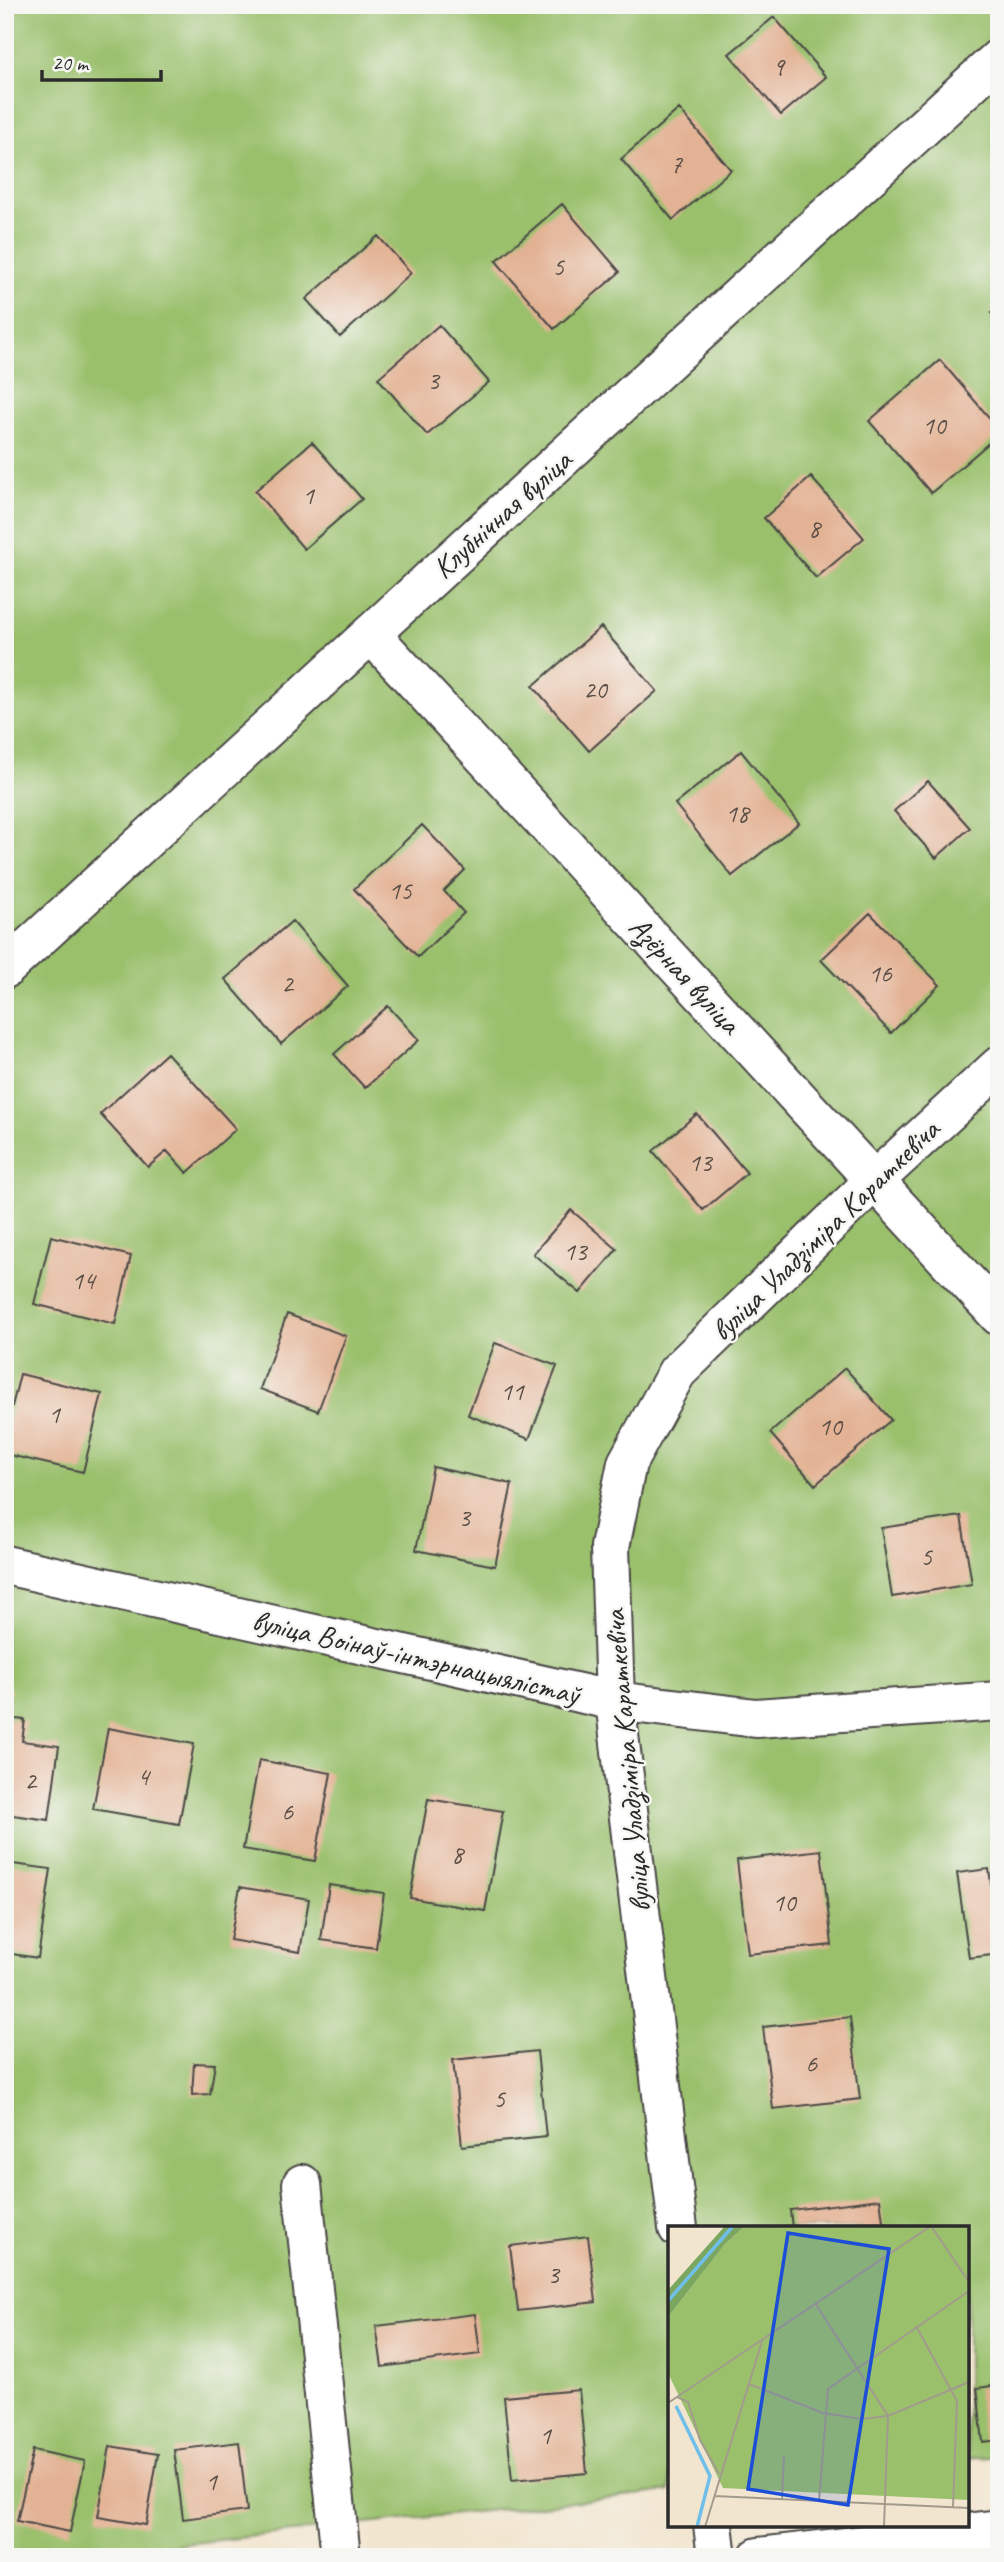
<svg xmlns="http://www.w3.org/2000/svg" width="1004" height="2562" font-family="Caveat,sans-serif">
<rect width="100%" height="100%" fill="#f6f6f2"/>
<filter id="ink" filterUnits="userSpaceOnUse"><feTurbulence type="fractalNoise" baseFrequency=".0143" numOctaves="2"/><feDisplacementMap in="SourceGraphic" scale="14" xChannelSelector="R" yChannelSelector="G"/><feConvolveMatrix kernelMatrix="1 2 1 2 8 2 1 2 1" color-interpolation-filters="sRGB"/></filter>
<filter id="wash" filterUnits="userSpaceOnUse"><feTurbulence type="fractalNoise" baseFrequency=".00686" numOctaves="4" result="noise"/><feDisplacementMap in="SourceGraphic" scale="28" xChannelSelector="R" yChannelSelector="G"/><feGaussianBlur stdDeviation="1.57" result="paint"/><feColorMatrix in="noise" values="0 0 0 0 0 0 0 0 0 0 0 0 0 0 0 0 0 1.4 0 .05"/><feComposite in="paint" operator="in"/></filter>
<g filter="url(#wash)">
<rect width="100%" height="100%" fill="#f2e5cf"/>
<!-- green -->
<path fill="#9ac06c" stroke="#62764c" stroke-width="2" d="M5 5H999V2456L967 2459V2228H670V2491L62 2557H5Z"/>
<g id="blocks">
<!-- building -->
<path fill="#e3b294" d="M774 17 826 77 781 115 729 54Z
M679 109 731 170 673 220 621 159Z
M562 204 620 272 554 329 496 261Z
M378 236 411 273 340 337 306 299Z
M999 306V321L991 313Z
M439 325 489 382 427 435 378 378Z
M940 360 999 429V434L931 493 869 421Z
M312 442 362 499 304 549 255 491Z
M811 477 864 538 816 578 764 518Z
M601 627 657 691 589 751 533 686Z
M741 751 799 823 732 876 675 804Z
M928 781 970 828 936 858 894 811Z
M422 825 465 870 444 891 464 913 418 957 354 889Z
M870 913 940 985 891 1033 821 960Z
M292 921 348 986 281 1044 225 979Z
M388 1006 419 1040 365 1088 334 1054Z
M167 1053 236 1129 187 1173 167 1151 148 1167 100 1114Z
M697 1114 747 1173 703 1210 653 1151Z
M571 1210 617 1249 580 1293 533 1254Z
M51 1236 131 1256 115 1324 34 1304Z
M287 1314 346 1336 318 1411 260 1389Z
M495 1343 557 1366 529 1439 468 1415Z
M845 1368 891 1420 815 1485 770 1433Z
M20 1374 102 1394 83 1472 5 1454V1435Z
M433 1467 512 1484 495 1566 416 1550Z
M961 1516 972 1584 892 1597 881 1528Z
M5 1688H11L7 1717 5 1716Z
M5 1718 25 1720 22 1741 59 1746 49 1820 5 1814Z
M108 1728 194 1744 179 1824 93 1809Z
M259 1760 331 1773 315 1861 243 1849Z
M428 1799 503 1811 485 1911 410 1898Z
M821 1850 832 1945 748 1954 737 1860Z
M5 1863 51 1869 38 1958 5 1953Z
M989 1869 995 1910 999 1909V1954L969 1958 957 1873Z
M329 1885 384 1893 376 1948 321 1940Z
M240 1887 309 1899 300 1952 230 1940Z
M5 1982 11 1983 7 2008H5Z
M850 2017 860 2099 773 2109 763 2027Z
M537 2051 546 2137 462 2146 453 2060Z
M194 2063 215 2064 210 2094 192 2095Z
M880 2199 884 2228H792L790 2210Z
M588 2236 596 2302 518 2311 510 2246Z
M475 2314 480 2354 382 2367 376 2326Z
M999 2385V2440L983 2442 977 2388Z
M579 2390 587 2473 512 2480 504 2397Z
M239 2442 247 2511 183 2519 174 2450Z
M110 2446 158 2454 146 2525 98 2517Z
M33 2450 85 2461 70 2532 17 2521Z"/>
</g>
</g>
<g filter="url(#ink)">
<use href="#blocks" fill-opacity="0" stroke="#494744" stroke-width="2"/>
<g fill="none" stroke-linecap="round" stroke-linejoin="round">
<!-- street casing -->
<g stroke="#494744" stroke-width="42">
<path id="street" d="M371 634 999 1316
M5 1565 615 1701 756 1718 999 1701
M302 2184 341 2557
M678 2228 615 1701 610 1547 627 1463 677 1372 874 1181 999 1066
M713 2525 717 2557
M758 2557 999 2529"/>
</g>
<!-- secondary casing -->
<g stroke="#494744" stroke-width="42">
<path id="secondary" d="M5 969 999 58"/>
</g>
<!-- street -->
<use href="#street" stroke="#fff" stroke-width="38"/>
<!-- secondary -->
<use href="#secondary" stroke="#fff" stroke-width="38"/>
</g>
</g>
<g text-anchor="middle" stroke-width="5" stroke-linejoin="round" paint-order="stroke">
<!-- number labels -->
<g font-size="26" fill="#594d45">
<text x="778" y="75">9</text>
<text x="676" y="173">7</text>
<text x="558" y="275">5</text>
<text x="433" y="389">3</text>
<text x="934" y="434">10</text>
<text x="308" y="504">1</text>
<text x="814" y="537">8</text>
<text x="595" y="698">20</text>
<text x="737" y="822">18</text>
<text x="400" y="899">15</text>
<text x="880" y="982">16</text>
<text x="287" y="992">2</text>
<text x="700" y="1171">13</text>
<text x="575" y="1260">13</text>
<text x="83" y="1289">14</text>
<text x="512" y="1400">11</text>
<text x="54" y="1423">1</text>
<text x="830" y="1435">10</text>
<text x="464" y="1526">3</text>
<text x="926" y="1565">5</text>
<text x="143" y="1785">4</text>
<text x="30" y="1789">2</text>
<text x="287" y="1820">6</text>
<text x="457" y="1863">8</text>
<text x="784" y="1911">10</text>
<text x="811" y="2072">6</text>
<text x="499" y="2107">5</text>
<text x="553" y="2283">3</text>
<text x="545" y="2444">1</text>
<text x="211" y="2490">1</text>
</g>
<!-- street labels -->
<g font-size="30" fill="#2b2b2b" stroke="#f6f6f2">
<text transform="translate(502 514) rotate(-42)" y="10">Клубнічная вуліца</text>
<text transform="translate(685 975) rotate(47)" y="10">Азёрная вуліца</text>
<text transform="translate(825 1230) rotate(-44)" y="10">вуліца Уладзіміра Караткевіча</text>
<text transform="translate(416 1657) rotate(13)" y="10">вуліца Воінаў-інтэрнацыялістаў</text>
<text transform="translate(627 1761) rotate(-95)" y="10">вуліца Уладзіміра Караткевіча</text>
</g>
</g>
<!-- overview -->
<g transform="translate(668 2226)">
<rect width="301" height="301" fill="#f2e5cf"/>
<path d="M77 0H301V274L55 262 0 147V91L57 18Z" fill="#9ac06c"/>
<path d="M57 0H77L57 18 0 91V64Z" fill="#7ba660"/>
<path fill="none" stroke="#70bfeb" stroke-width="3.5" d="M0 75 65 0M8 180 42 250 29 301"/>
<path fill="none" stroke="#a29b8d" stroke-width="2" d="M147 77 220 190 216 301M248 100 289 175 285 281M81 158 155 187 193 193 220 190 301 156M9 171 20 176 32 214 51 248M0 177 263 0 301 56M46 270 301 282M114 273 116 230M151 275 160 163 301 65M37 301 95 112"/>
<path fill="#1d4ed8" fill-opacity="0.15" stroke="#1d4ed8" stroke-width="3.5" d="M120 7 221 23 180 279 80 263Z"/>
<rect width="301" height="301" fill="none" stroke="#2b2b2b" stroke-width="3.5"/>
</g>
<!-- margin -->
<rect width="1004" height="2562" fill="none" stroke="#f6f6f2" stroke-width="28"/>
<!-- scale -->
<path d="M42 70v10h119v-10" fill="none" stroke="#2b2b2b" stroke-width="3.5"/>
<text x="52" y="70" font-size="21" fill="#2b2b2b" stroke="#f6f6f2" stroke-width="5" paint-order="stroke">20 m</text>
</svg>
